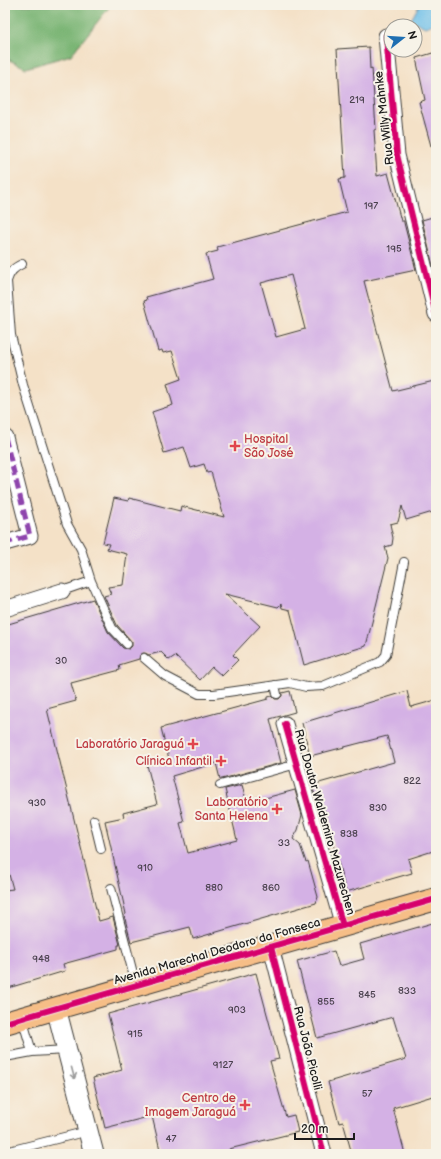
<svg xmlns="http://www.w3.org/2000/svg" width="441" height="1159" font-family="'Balsamiq Sans',sans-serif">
<rect width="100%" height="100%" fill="#f7f3e8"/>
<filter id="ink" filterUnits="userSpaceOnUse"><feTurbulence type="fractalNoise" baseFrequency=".025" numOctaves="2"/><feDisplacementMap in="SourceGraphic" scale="8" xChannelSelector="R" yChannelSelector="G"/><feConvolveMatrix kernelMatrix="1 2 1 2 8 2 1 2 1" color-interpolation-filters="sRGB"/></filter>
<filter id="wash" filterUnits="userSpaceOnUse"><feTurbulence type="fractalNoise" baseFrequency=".012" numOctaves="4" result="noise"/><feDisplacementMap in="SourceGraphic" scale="16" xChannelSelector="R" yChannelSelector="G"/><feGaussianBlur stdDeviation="0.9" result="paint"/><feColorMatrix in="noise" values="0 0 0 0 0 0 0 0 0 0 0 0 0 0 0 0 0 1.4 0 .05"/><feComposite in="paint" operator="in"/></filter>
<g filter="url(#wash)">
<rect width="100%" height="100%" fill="#f4e1c7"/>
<!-- forest -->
<path fill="#7ab574" stroke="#4b6848" d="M5 5H111L71 55 26 68 5 58Z"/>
<!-- water -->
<path fill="#6dbfe9" stroke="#446e82" d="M419 5H431L436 7V14L431 25 425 27 411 20Z"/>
<g id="blocks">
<!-- building -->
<path fill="#d4b1e5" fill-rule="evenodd" d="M369 47 370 69 372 68 376 129 374 130 377 176 388 173 401 221H404V223L416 270 364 281 393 391 434 381 436 391V511L406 520 402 506 398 522 390 524 393 538 392 545 385 547 388 558 366 646 304 665 290 610 282 608 281 604 278 607 225 594 260 626 233 655 238 660 222 676 212 667 200 680 175 656 169 660 161 652 149 655 145 653H143L140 655 139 659 119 665 120 670 71 683 76 701 47 709 99 921 113 917 120 945H118V949L63 964 65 971 5 989V890L13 889 5 860V625L93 599 108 632 123 648 129 649 132 646V642L117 625 104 596 111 594 108 587 123 585 127 554 107 549 109 544 103 543 114 498 128 501 129 498 180 511 181 506 224 517 211 472 207 473 204 464 191 468 184 447 164 453 152 412 173 405 167 384 181 379 172 351 163 353 162 350 158 351 144 301 147 300 146 297 213 279 206 254 218 251 217 247 347 212 339 179 345 178 337 49ZM291 275 305 329 276 337 261 283Z
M436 52V145L431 146 419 102 425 100 416 58Z
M436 216V265L433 266 422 220Z
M290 691 295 712 270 719 281 763 222 779H220L216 763 172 776 184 822 180 823 188 853 237 840 225 789 242 785 247 803 295 790 302 815 298 830 293 839 300 845 306 862 308 861 318 897 316 903 193 939 190 927 131 942 124 915 126 914 105 821 124 817 123 813 157 804 147 765 169 759 161 728 268 699V697L272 696 275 699H279L282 696V693Z
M407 691 411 707 436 700V850L408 859 412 873 346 892 324 809 319 810 312 785 394 762 387 736 310 756 302 723Z
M436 922V1095L393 1108 405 1154H352L343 1122 339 1123 328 1082 406 1059 393 1017 317 1038 297 961 334 951 339 966 364 959 360 944Z
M256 973 279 1059 270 1061 286 1117 294 1115 298 1132 229 1149 230 1154H161L152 1116 105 1128 93 1078 122 1070 108 1014Z"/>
</g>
</g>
<g filter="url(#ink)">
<use href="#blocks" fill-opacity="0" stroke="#3c3a36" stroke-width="1"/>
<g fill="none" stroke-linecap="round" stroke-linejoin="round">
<!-- service casing -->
<g stroke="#3c3a36" stroke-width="10">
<path id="service" d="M22 264C13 268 10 272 7 281L11 335 23 385 67 524 81 549 91 581 112 628 127 644
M62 591 91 581
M144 658 165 676 199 694H214L290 683 306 687 323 686 380 662 386 655 404 562
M275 685 277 694
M220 785 297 764
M94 820 101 849
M111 888 136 985
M22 1018 32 1052
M5 1057 32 1052 67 1050
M5 1152 88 1131"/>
</g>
<!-- minor casing -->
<g stroke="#3c3a36" stroke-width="17">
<path id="minor" d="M386 36 397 155 436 314
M5 437 30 536 5 543
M5 609 62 591
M285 724 343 926
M271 947 324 1154"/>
</g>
<!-- tertiary casing -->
<g stroke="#3c3a36" stroke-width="21">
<path id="tertiary" d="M56 1008 94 1154"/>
</g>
<!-- primary casing -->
<g stroke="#3c3a36" stroke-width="24">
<path id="primary" d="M5 1023 436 899"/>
</g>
<!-- service -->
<use href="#service" stroke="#fff" stroke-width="8"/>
<!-- minor -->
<use href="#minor" stroke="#fff" stroke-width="15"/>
<!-- tertiary -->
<use href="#tertiary" stroke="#fff" stroke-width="19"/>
<!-- primary -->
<use href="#primary" stroke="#f6be87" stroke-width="22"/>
<!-- quiet -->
<path stroke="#8e44ad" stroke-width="5" stroke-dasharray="10 5" stroke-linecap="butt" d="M5 437 30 536 5 543"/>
<!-- cycleway casing -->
<g stroke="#f7f3e8" stroke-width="8">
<path id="cycleway" d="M386 36 397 155 436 314
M285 724 343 926
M271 947 324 1154
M5 1023 436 899"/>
</g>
<!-- cycleway -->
<use href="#cycleway" stroke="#d6006c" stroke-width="6"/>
</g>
<!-- one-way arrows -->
<defs><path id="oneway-shaft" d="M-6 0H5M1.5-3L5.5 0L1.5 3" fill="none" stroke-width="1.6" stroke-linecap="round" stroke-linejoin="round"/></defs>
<use stroke="#999" href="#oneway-shaft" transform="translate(73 1073) rotate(75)"/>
</g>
<!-- markers -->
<g fill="#e0444e" stroke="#f7f3e8" stroke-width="1.5">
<path d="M233 440h4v4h4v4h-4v4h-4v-4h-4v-4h4z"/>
<path d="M191 738h4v4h4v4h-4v4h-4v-4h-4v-4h4z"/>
<path d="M219 755h4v4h4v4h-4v4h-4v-4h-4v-4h4z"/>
<path d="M275 803h4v4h4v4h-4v4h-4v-4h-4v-4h4z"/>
<path d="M243 1099h4v4h4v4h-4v4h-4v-4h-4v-4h4z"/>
</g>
<g text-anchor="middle" stroke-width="4" stroke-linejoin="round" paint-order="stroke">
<!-- number labels -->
<g font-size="10" fill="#4a414e">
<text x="357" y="103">219</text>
<text x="371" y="209">197</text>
<text x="394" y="252">195</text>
<text x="61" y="664">30</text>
<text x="412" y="784">822</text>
<text x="37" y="806">930</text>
<text x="378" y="811">830</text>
<text x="349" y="837">838</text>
<text x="284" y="846">33</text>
<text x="145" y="871">910</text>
<text x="214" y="891">880</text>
<text x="271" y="891">860</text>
<text x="41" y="962">948</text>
<text x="407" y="994">833</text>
<text x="367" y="998">845</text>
<text x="326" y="1005">855</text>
<text x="237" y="1013">903</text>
<text x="135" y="1037">915</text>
<text x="223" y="1068">9127</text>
<text x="367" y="1097">57</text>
<text x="171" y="1142">47</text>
</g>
<!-- street labels -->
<g font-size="12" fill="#1c1c1c" stroke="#f7f3e8">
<text transform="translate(384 118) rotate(-97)" y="4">Rua Willy Mahnke</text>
<text transform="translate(325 822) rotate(74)" y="4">Rua Doutor Waldemiro Mazurechen</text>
<text transform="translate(217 951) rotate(-16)" y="4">Avenida Marechal Deodoro da Fonseca</text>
<text transform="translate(308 1048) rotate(76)" y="4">Rua João Picolli</text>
</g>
<!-- health labels -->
<g font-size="12" fill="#be3a42" stroke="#f7f3e8" text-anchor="end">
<text x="244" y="443" text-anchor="start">Hospital<tspan x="244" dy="14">São José</tspan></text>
<text x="184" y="748">Laboratório Jaraguá</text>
<text x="212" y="765">Clínica Infantil</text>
<text x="268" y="806">Laboratório<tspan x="268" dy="14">Santa Helena</tspan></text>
<text x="236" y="1102">Centro de<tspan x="236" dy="14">Imagem Jaraguá</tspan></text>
</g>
</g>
<!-- margin -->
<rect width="441" height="1159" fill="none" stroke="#f7f3e8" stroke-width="20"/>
<!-- north arrow -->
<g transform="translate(403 38) rotate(73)"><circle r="19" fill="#f7f3e8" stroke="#9f9d96"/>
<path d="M0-3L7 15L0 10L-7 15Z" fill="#1f6fb2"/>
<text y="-6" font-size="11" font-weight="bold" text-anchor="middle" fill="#1c1c1c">N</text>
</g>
<!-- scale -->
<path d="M295 1133v6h59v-6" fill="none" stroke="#1c1c1c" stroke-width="2"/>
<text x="301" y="1133" font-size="12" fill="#1c1c1c" stroke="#f7f3e8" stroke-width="3" paint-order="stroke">20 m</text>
</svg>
